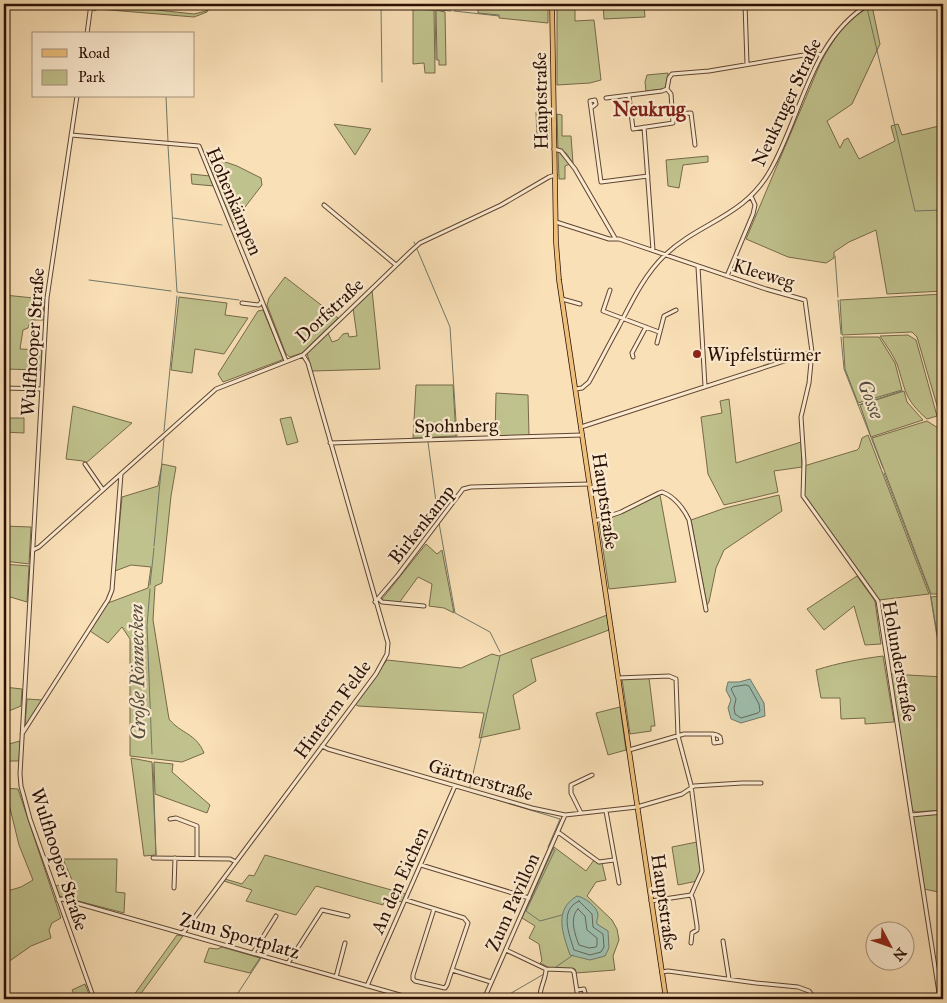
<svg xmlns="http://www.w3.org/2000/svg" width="947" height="1003" font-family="'IM FELL Great Primer',serif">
<rect width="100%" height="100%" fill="#fae0b7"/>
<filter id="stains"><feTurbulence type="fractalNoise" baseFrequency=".004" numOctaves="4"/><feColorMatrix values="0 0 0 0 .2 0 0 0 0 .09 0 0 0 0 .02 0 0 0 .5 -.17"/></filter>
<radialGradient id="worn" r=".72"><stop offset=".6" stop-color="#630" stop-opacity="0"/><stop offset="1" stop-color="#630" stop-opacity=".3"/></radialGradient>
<!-- green -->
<path fill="#c0c28d" stroke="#766949" d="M95 4 118 7 119 4H139V8L194 14 206 11 210 4H212L207 12 194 17 98 9 94 11Z
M478 4H548V23L499 18V15L478 13Z
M557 4H575V21L594 20 601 80 590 83 557 85Z
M603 4H644L645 17 604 19Z
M872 6 880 44 852 104 827 121 840 148 844 140 848 138 859 159 895 141 891 126 898 124 902 135 943 125V291L887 294 876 230 849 242 834 252V258L826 263 788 257 746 239 820 64C832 41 847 17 872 6Z
M413 9 434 10 435 73H425L424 63 413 64Z
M436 10 445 12 446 65H439V60H437Z
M668 73 666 86 664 89 646 91 645 82 647 75Z
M536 112 549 113V137H537Z
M557 114 562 115V136H571L573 163 566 153 558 149Z
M334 124 371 129 355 155Z
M558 151 570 164 565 166V179H559Z
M205 155 237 166 261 178 262 185 232 224Z
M708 156V162L683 165 679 188 668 186 666 160Z
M191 174 210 176 214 186 192 184Z
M285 277 338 318 302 353 290 357 286 354 267 305 269 298Z
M372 290 380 369 312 371 307 353 328 333 332 342 338 340 343 334 348 333 349 337 357 336 353 308Z
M943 294V426L917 337 912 332 842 335 840 300Z
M4 295 44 299 43 320H31L28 328 23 330 20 349 42 350 41 370 4 369Z
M179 297 227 303 225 315 248 318 224 354 195 349 192 373 171 370Z
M263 310 283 358 282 360 223 382 218 374 258 311Z
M908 335 916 340 937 416 927 419C904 399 906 391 897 364 893 355 886 345 880 336Z
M843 337H879L895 363 902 390 858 403 845 369Z
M416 385H453L456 436 413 438Z
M904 391 907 402 923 420 871 437 860 405Z
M496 393 528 395 529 436H495Z
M729 399 736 463 801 442 802 467 774 471 778 492 724 505 708 474 701 417 722 413 720 401Z
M73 406 132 423 86 463 83 461 66 459Z
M291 417 298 442 287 445 280 419Z
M4 418H24V433L4 432Z
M927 421 938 428 943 439V670L931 597 939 596 938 594H931L872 438Z
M868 435 929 594 879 600 804 495V466L857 450 859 448 862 438Z
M162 464 176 467 171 496 162 583 155 586 153 620 169 719C181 734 196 733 204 753L182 762 130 756V639L122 627 108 643 90 631 108 603 148 588 151 567 131 565 115 571 122 497 158 486Z
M660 495 676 582 609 589 599 523Z
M779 495 782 511 724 550 716 568 709 602 707 605 691 520 725 508Z
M4 526 31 527 29 564 4 561Z
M426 544 437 554 442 550 454 613 444 608 429 606 432 584 418 577 399 603 384 601 382 599Z
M4 564 29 566 27 602 7 596 9 587 4 586Z
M857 576 875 601 881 644 865 645 854 606 824 630 807 609Z
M607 615 609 630 531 659 536 681 513 695 520 729 479 738 484 713 358 706 355 704 387 660 461 668 492 654 499 656Z
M883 656 894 722 865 724V718L841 719 840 698H821L816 670C838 663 860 659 883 656Z
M891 674 943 677V810L915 812 912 809Z
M649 678 655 726H651V731L630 734 622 679Z
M4 687 22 689 21 706 4 713Z
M27 699 42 700 27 725H25Z
M620 707 626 750 608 755 596 713Z
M5 737 9 744 20 741 19 761H4V738Z
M131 758 152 762 156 855 144 856Z
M154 762 173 764 172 772 210 805 207 813 155 794Z
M4 788 18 789 61 918 52 923 49 930 51 938 31 946 4 965V892L21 887 33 880 19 845 8 800H4Z
M943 814V893L924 889 913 816Z
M697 842 701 872 697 881 678 885 672 847Z
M554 847 586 871 594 860 599 864 602 863 606 880 596 882 587 896 612 920 617 929 619 940 613 956 615 970 576 973 575 969 550 968 540 963 542 961 539 944 529 938 535 926 522 918Z
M265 855 406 894 402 902 385 897 383 905 316 886 296 915 246 901 252 890 224 881 225 879 242 884 249 875 254 876Z
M63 859H117L116 892 125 893 124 913 59 896 56 886 72 880Z
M177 935 183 936 137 999H131Z
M222 947 260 958 250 973 204 962 209 948 217 949Z
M85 984 91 999H65L74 994 72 990Z"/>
<!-- water -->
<path fill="#9ebdac" stroke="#707869" d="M750 679 764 703 765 716 741 723 731 719 728 708 731 700 726 690 728 682H739Z
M577 896C584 897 598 907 598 915 598 918 596 921 597 924L608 931 609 948 605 956 590 960 570 955C563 934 553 910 577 896Z"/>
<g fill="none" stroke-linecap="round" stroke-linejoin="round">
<!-- shore -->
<path stroke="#646658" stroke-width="1" d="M746 685 749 686 759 704 760 711 758 713 741 718 735 714 734 708 736 699 731 689 733 687Z
M579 901 592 914 593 927 603 934 604 947 601 952 590 955 574 950C569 934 559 910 579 901Z
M578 909 585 916 587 930 597 938V945L596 947 589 948 579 945C575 935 569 917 578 909Z"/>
<!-- stream -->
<path stroke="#707869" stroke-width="1" d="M435 4 436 60
M867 8 915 211 943 210
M454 11 499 16
M382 82 381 5 451 11
M166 96 168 142
M168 146 177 292 239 300
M173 218 222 225
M414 242 415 244
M417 249 450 327 457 437 427 438
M835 256 838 297
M89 280 171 291
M838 300 841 334
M841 337 844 369 883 468
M858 405 902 391
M164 431 177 296
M428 442 438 517
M884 473 930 593 943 674
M439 523 455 613 490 632 500 652
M154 546 164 439
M150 585 154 548
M150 589 147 626 152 754
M153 764 154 792
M470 787 500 656
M474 793 560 819 548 847
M154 794 156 855
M553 849 555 850 526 911 540 921 562 915
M556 967 573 955
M234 999 261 958
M501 999 544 974"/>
<!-- minor casing -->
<g stroke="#5f4432" stroke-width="5">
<path id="minor" d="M745 4 747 64
M87 34 91 4
M77 96 47 298 20 774 21 786 30 819 94 999
M629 96 633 129 673 123 671 94 667 89
M606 98 662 91 667 89 669 78 672 74 709 71 816 53 821 55
M591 108 596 104 595 100 590 101 601 182 648 176
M673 114 691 113 695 145
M644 127 653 250
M71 135 199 146 262 301
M554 149 561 151 575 169 615 238
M324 205 396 265
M556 222 609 239H619L766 289 805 300 812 352 809 383 801 417 804 462 803 496 878 601 940 999
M698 267 705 386
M727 276 753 214 755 205 751 196
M610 290 603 311 659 332
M562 299 580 304
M242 303 259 305 262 301 286 361
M657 343 664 316 676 310
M633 357 632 353 646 327
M4 388 42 389
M576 389 582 388 589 382C599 364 608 346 618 328 631 303 644 275 665 255 700 222 744 217 770 171 802 115 810 40 869 4
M581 427 812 352
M330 443 582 435
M85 464 103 490
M595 521 621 512 659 493 662 492C674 496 684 509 689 520L706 610
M33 550 39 547 216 389 303 355 411 251 420 243 501 205 549 177 555 175
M379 599 382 602 424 606
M375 602 398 575 463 489 471 487 590 484
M618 678 669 676 676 679 678 736 691 785 702 871 691 895
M22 734 108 600 112 590 121 474
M322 746 328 749 532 808 565 815 637 807 682 794 694 786 742 783H761
M629 750 684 734H710C714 734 717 734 720 737L721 742 714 743 713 734
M606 811 619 883
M581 813 571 793V785L592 775
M911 815 943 812
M170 819 176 818 197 826V858
M558 832 599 862 614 860
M153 858 230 859 236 862
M421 865 529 898
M174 888 175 858
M691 895 693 900 697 926V930L692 933 691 943
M58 900 62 899 414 999
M406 900 464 918 468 923 452 970 491 982
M651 901 691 895
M434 909 413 975V979L415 981 445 988 447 985 452 970
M183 933 376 674 387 654 388 643 308 363 303 355
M723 941 729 979
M506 950 546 969C546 980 539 988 540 999
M253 953 276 916
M288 963 322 910 348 916
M546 969 572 970 574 972 578 998 586 997 584 989 577 990
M662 972 668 971 756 983 798 987 809 991 815 999
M336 977 345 943
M367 986 455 786
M484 999 565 815"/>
</g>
<!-- major casing -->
<g stroke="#2b1005" stroke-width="5.5">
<path id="major" d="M552 4 556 242 559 280 666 999"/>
</g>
<!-- minor -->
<use href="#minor" stroke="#fcebd0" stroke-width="3"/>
<!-- major -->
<use href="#major" stroke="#edc07c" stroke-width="4"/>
</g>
<!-- markers -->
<circle fill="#8f2418" stroke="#fcebd0" stroke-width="2" cx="697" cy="354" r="5"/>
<g text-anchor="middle" stroke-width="4.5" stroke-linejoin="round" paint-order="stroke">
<!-- street labels -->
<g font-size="19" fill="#2b1005" stroke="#fcebd0">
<text transform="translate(540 101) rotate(-91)" y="7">Hauptstraße</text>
<text transform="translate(786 102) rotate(-65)" y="7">Neukruger Straße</text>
<text transform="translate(235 201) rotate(67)" y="7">Hohenkämpen</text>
<text transform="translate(764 273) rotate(17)" y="7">Kleeweg</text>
<text transform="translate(329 310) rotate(-43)" y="7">Dorfstraße</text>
<text transform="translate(32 342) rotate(-86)" y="7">Wulfhooper Straße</text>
<text transform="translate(456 425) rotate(-1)" y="7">Spohnberg</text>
<text transform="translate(606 501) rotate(82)" y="7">Hauptstraße</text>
<text transform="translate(421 524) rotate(-52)" y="7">Birkenkamp</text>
<text transform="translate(900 661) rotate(80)" y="7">Holunderstraße</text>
<text transform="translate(332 709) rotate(-54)" y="7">Hinterm Felde</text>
<text transform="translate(481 779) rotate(16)" y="7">Gärtnerstraße</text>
<text transform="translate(60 859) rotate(72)" y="7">Wulfhooper Straße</text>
<text transform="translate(399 880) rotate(-66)" y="7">An den Eichen</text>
<text transform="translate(512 902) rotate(-66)" y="7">Zum Pavillon</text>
<text transform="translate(665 902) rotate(82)" y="7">Hauptstraße</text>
<text transform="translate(240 935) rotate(16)" y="7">Zum Sportplatz</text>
</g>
<!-- poi labels -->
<g font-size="19" fill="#2b1005" stroke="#fcebd0" text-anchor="start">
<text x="707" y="361">Wipfelstürmer</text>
</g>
<!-- neighbourhood labels -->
<g font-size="20" font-weight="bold" fill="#7a1f14" stroke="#fcebd0">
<text x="649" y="116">Neukrug</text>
</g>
<!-- water labels -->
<g font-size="20" font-style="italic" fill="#534d3f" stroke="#fcebd0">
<text transform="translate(871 399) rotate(69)" y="7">Gosse</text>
<text transform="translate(137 672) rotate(-91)" y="7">Große Rönnecken</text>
</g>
</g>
<!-- margin -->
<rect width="947" height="1003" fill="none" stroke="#fae0b7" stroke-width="20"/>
<rect x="5" y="5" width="937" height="993" fill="none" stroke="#2b1005" stroke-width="2.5"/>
<rect x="10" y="10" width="927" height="983" fill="none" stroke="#2b1005"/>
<!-- legend -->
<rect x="32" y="32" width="162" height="65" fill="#fcebd0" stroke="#a8937f"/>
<rect x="42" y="49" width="25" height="8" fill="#edc07c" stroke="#a8937f"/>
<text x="78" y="58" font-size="15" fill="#2b1005">Road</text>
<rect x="42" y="70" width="25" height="15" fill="#c0c28d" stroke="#a8937f"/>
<text x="78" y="82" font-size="15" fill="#2b1005">Park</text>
<!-- north arrow -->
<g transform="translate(890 946) rotate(131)"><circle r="24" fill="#fcebd0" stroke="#a8937f"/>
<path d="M0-4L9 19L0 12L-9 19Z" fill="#8f2418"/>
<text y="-8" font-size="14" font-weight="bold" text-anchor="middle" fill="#2b1005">N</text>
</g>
<rect width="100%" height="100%" filter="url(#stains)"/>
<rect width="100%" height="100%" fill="url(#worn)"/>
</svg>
